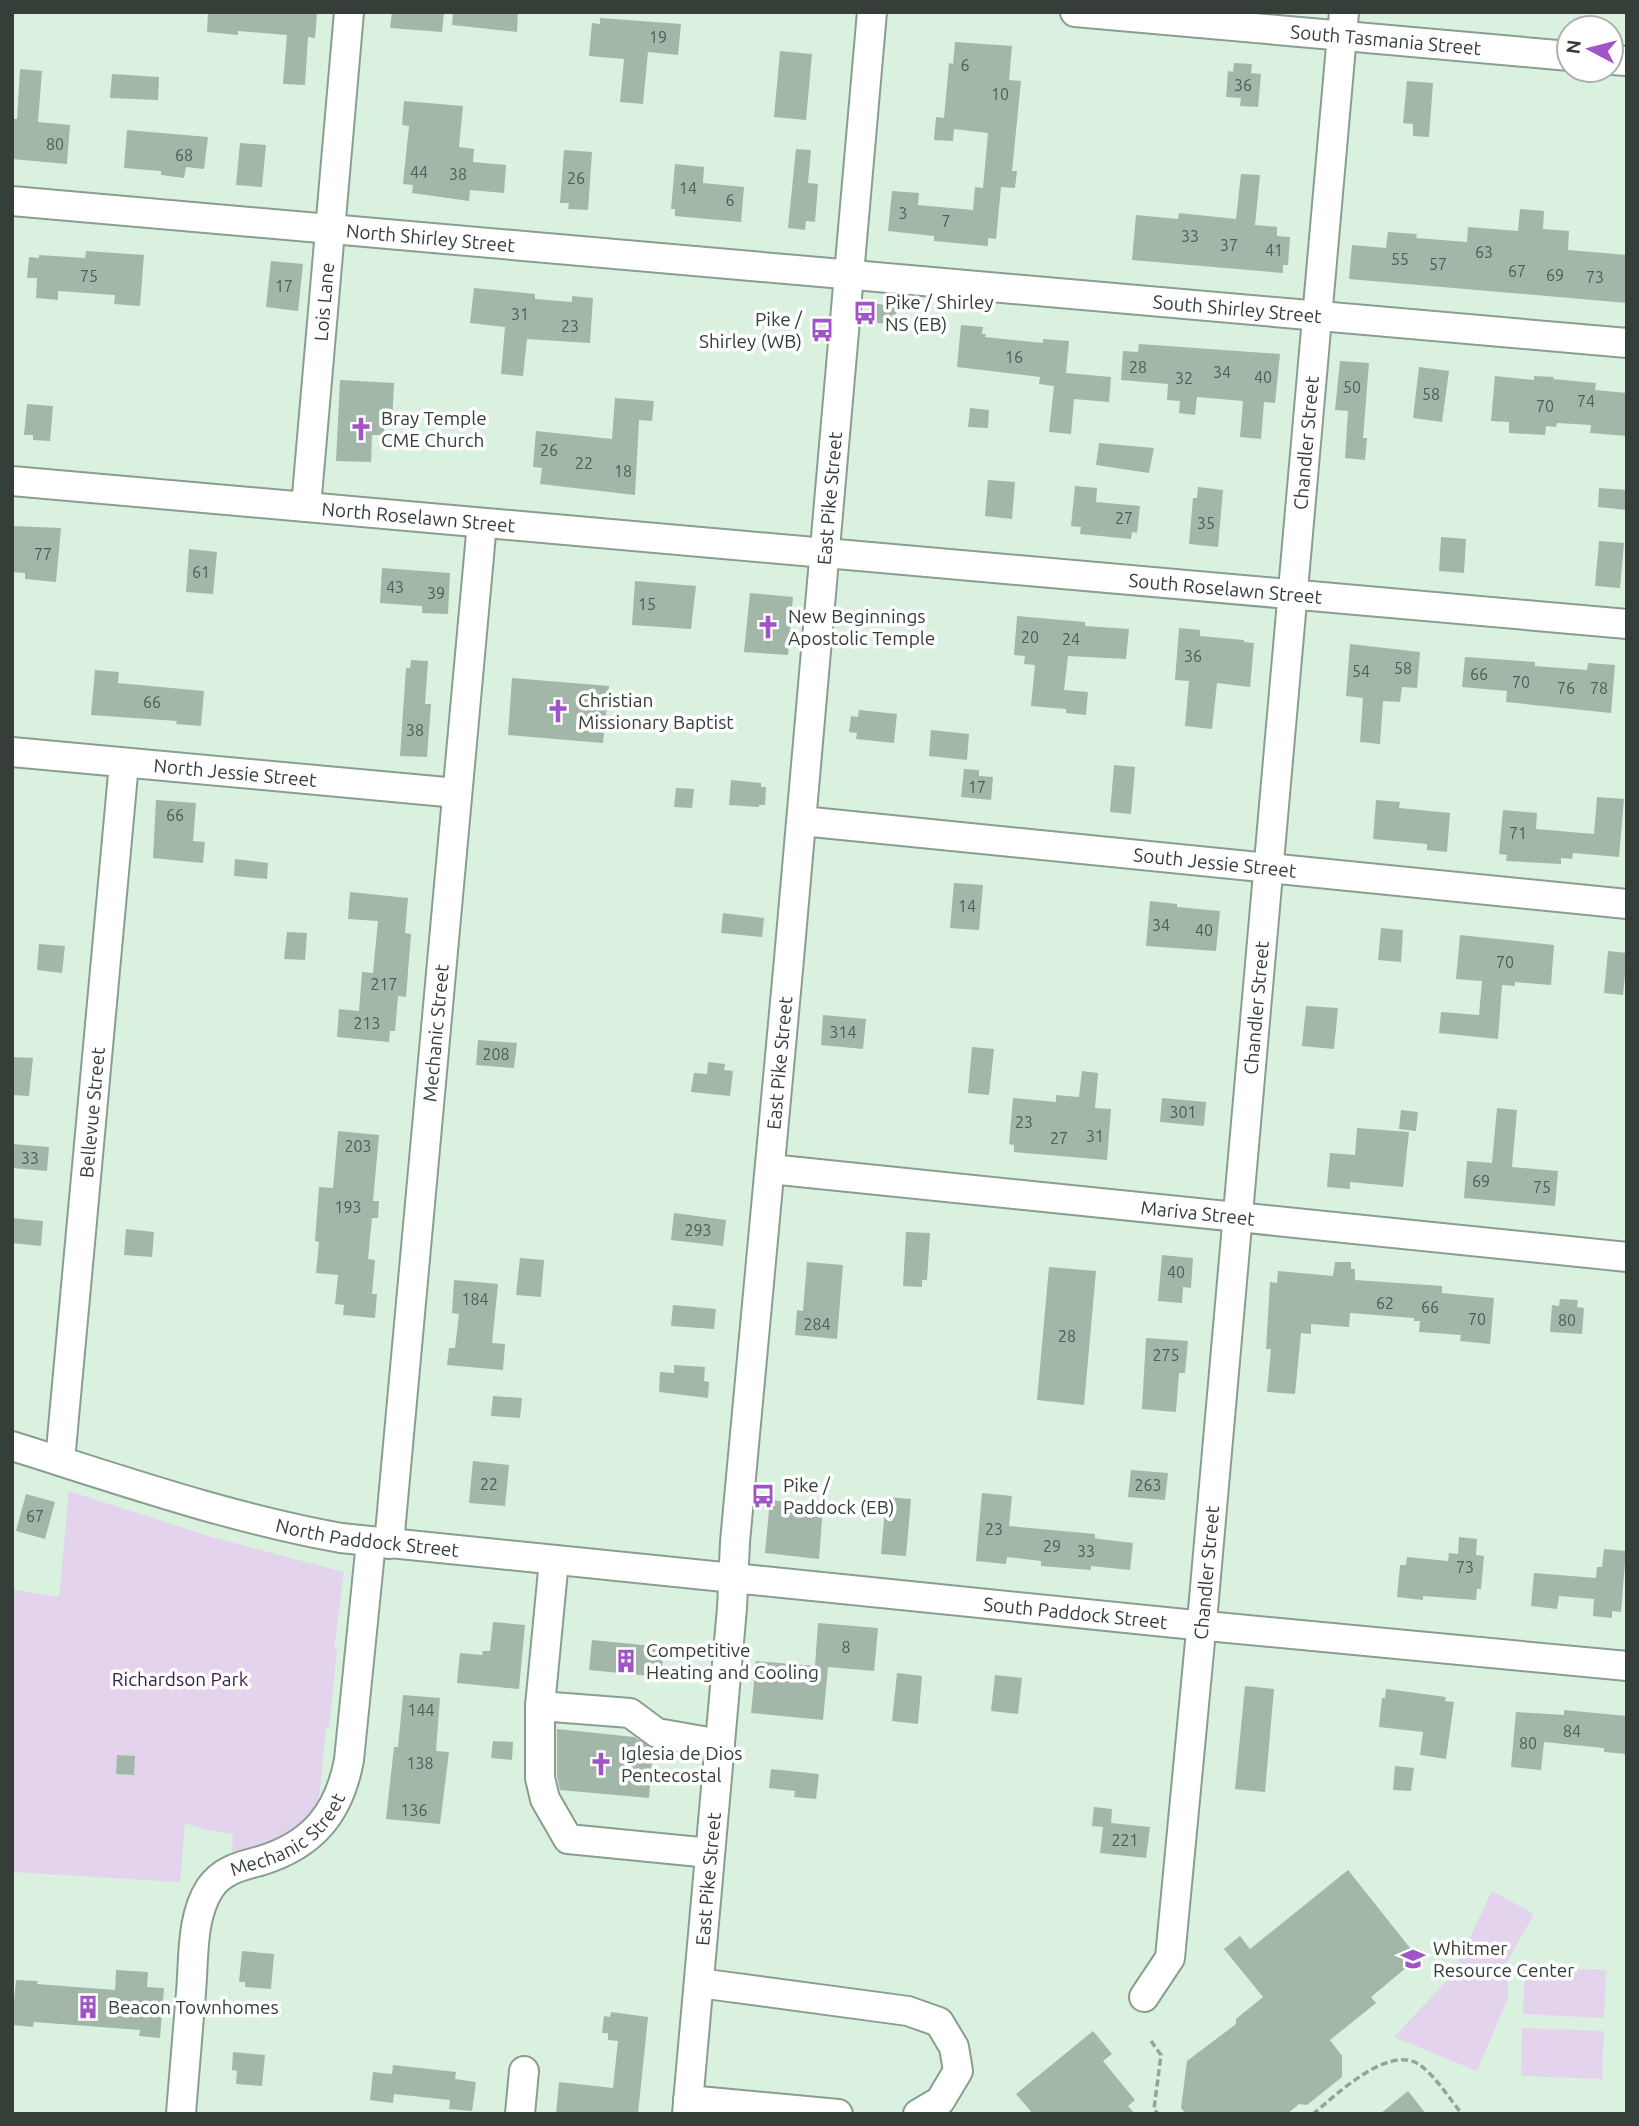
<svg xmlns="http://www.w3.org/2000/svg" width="1639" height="2126" font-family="Ubuntu,sans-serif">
<rect width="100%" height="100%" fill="#daf1e0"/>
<!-- green -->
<path fill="#e3d3ec" d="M69 1491 208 1536 344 1572 334 1649 337 1650 329 1727H326C324 1742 321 1799 316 1808 301 1838 262 1847 232 1854L233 1834 206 1830 185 1823 180 1882 12 1872 14 1804 12 1803V1589L59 1597Z
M1492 1891 1534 1914 1507 1962 1508 1998 1477 2071 1394 2037 1452 1975Z
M1525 1967 1606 1970 1604 2018 1523 2014Z
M1522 2028 1604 2031 1602 2079 1521 2076Z"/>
<!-- building -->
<path fill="#a2b7a7" d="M208 12H317L315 38 308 37 305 85 283 84 287 35 238 31V35L207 32Z
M392 12H444L442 32 390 28Z
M453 12H518L517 32 452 25Z
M600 18 681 24 678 55 648 52 643 104 620 102 624 59 589 56 592 23 600 24Z
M955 42 1012 46 1009 80 1021 81 1012 171H1017L1015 188 1001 187 996 239 988 238V246L934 241V236L888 231 892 191 919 193 918 205 973 210 975 187 983 188 988 133 954 129 953 141 934 140 936 117 944 118 949 63 953 64Z
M780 51 812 54 806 120 774 117Z
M1234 63 1252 64 1251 73 1261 74 1258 107 1240 106 1241 98 1226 97 1228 71 1233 72Z
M20 69 42 71 38 122 70 125 67 164 12 159V119H17Z
M112 74 159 77 158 100 110 98Z
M1407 81 1433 83 1429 137 1413 136V124L1403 123Z
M404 101 463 106 459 147 474 149 473 162 506 165 504 193 470 190 469 201 412 193 413 185 403 184 409 126 402 125Z
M127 130 208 137 204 169 186 167 184 178 161 175V171L124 168Z
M240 143 266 145 262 187 236 185Z
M796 149 811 150 808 183 818 184 815 222 806 221 805 230 788 228Z
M564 150 592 152 588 210 568 209 569 203H560Z
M675 164 704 167 703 183 744 187 741 222 675 216V209H671Z
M1241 174 1260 175 1255 225 1277 227V236L1290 237 1288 265H1283V273L1132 260 1136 215 1178 219 1179 213 1236 219Z
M1520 209 1544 211 1543 229 1569 231 1568 250 1627 255V303L1349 279 1352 245 1386 248 1388 232 1417 234 1416 238 1467 242 1468 227 1518 231Z
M86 251 144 255 140 306 114 304 115 295 58 291V300L36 298 37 278H27L29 257 39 258V255L85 258Z
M271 261 303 264 298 311 266 307Z
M474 288 535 294V299L572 302V296L593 298 590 343 527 339 523 376 501 374 505 327 470 323Z
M877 304 897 306 895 324 876 323Z
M961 325 983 327 982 334H986L985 337 1043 343V339L1069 341 1066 373 1111 377 1109 402 1074 399 1071 434 1049 432 1054 386 1039 384 1040 377 957 367Z
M1139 344 1280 354 1275 403 1264 402 1261 439 1240 437 1243 401 1197 397 1195 415 1179 413 1180 401 1167 400 1168 384 1121 380 1123 351 1138 352Z
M1340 361 1369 363 1363 438H1367L1365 460 1345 458 1348 411 1335 410Z
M1419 367 1449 371 1442 422 1413 418Z
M1495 376 1534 380V376L1554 377 1553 379 1596 383 1595 390 1627 393V436L1590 433 1591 425 1557 423 1556 427 1546 426 1545 435 1509 433V422L1491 421Z
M340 380 394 383 392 424 384 423V435H372L371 462 336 461Z
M615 398 654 401 652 421 639 420 635 495 540 484 542 468 533 467 536 431 612 439Z
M27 404 53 406 50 441 33 440V435H24Z
M970 408 989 410 988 428 968 427Z
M1099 443 1154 448 1149 473 1096 465Z
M988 480 1015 482 1012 519 985 516Z
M1075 486 1097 488 1096 502 1140 506 1137 533 1132 532 1131 539 1080 534 1081 527 1071 526Z
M1198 487 1223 490 1218 547 1189 544 1193 498H1197Z
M1599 488 1627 490V510L1598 507Z
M12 526 61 528 56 582 25 579V573L12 572Z
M1441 537 1466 539 1464 573 1439 571Z
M1599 541 1624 543 1620 588 1595 586Z
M189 549 217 552 213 594 186 592Z
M382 568 450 573 448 614 422 613V606L380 603Z
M635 581 696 586 691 629 632 625Z
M750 593 793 597 788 655 744 652Z
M1017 616 1085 622V626L1129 629 1126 659 1068 656 1064 690 1088 692 1086 715 1066 713V709L1031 706 1035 665 1024 664 1025 656 1014 655Z
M1179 628 1200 630V636L1244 640V642L1254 643 1250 687 1217 683 1212 729 1185 726 1189 681 1175 680Z
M1350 644 1420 652 1417 688 1402 687 1400 702 1383 701 1380 744 1360 742 1363 698 1346 696Z
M1465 657 1535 662V666L1587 670 1588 663 1615 665 1611 713 1506 702 1507 691 1462 687Z
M411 660 428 661 425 704H431L427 757 400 756 406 668H410Z
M95 670 119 672 118 683 204 691 201 726 176 724 177 721 91 715Z
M512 678 609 686 603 743 508 735Z
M859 710 897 714 894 743 856 739 857 733 849 732 851 716 858 717Z
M931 730 969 734 967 760 929 756Z
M1114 765 1135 767 1131 814 1110 812Z
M964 769 979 770V776L993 777 991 800 961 797Z
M731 780 761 783V787H766L765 805H759V807L729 805Z
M676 788 694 789 692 808 674 807Z
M1597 797 1624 799 1619 857 1573 853 1572 859 1561 858V864L1506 861 1507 855 1499 854 1503 810 1537 813 1536 829 1594 834Z
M156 800 196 803 193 841 205 842 203 863 153 858Z
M1376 800 1400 802 1399 808 1450 813 1447 852 1427 850V844L1373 839Z
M235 859 268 863 267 879 234 876Z
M954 883 983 885 979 930 950 928Z
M350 892 408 898 405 933 411 934 406 997 398 996 395 1031H390L389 1042 337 1037 339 1009 359 1011 362 972 373 973 378 921 348 919Z
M1150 901 1177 904V907L1220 911 1216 951 1146 946Z
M723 913 764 918 762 937 721 933Z
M1381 928 1403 930 1401 962 1378 960Z
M287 932 307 933 305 960 284 959Z
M1460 935 1554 945 1551 985 1515 982V986L1502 985 1498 1039 1439 1033 1441 1012 1479 1015 1482 981 1456 979Z
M39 944 65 946 62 973 37 970Z
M1608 951 1627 953 1623 995 1604 993Z
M1306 1006 1338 1008 1334 1049 1302 1046Z
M823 1015 866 1019 863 1049 821 1045Z
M478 1040 517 1043 514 1068 476 1065Z
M972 1047 994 1049 989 1095 968 1093Z
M12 1057 33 1058 29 1096 12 1095Z
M708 1062 725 1064 724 1070 733 1071 730 1096 691 1092 694 1073 707 1074Z
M1082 1071 1098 1073 1095 1108 1111 1109 1107 1160 1014 1152V1145L1009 1144 1013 1098 1056 1102V1095L1079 1097Z
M1162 1098 1206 1102 1204 1126 1160 1122Z
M1497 1108 1517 1110 1512 1167 1558 1171 1555 1206 1464 1198 1467 1161 1492 1163Z
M1401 1110 1418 1112 1416 1131 1399 1129Z
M1357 1128 1409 1132 1403 1187 1350 1182V1189L1327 1187 1330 1153 1355 1155Z
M338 1131 379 1135 373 1201H379L378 1218H372L368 1259 375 1260 372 1294H377L375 1318 343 1315 344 1305 335 1304 338 1275 316 1273 319 1242 315 1241 319 1187 333 1188Z
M12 1144 49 1147 47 1171 12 1168Z
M674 1213 726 1220 723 1246 671 1240Z
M12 1218 43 1221 41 1246 12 1243Z
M126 1229 154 1232 152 1257 124 1255Z
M906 1232 930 1233 927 1280H922V1287L903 1286Z
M1162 1255 1193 1258 1191 1288 1183 1287 1182 1303 1158 1301Z
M520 1258 544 1260 541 1297 516 1295Z
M807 1262 843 1265 837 1339 795 1335 797 1310 803 1311Z
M1335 1262H1351V1269H1355V1280L1442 1286V1293L1494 1298 1490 1344 1460 1341 1461 1335 1419 1332 1420 1321H1414V1318L1350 1313 1349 1327 1311 1324V1334L1301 1333 1295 1394 1267 1392 1271 1349H1266L1270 1282 1277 1283 1278 1271 1333 1276Z
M1049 1267 1096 1271 1084 1405 1037 1400Z
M454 1280 498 1284 492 1343 505 1344 503 1370 447 1365 449 1348H455L459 1314 452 1313Z
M1560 1299 1578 1300 1577 1307 1584 1308 1582 1334 1550 1332 1552 1305 1559 1306Z
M673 1305 716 1309 714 1329 671 1326Z
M1146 1338 1188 1341 1185 1373H1179L1176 1412 1142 1409Z
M674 1365 705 1367 704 1381 709 1382 708 1398 659 1392 660 1372 674 1373Z
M493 1396 522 1398 520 1418 491 1416Z
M473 1461 509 1465 505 1506 469 1503Z
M1131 1470 1168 1473 1165 1500 1128 1497Z
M982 1493 1012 1496 1009 1526 1095 1534V1538L1099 1539 1133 1543 1130 1570 1091 1566V1570L1041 1566V1561L1007 1557 1006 1564 976 1561Z
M26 1494 55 1502 45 1539 16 1531Z
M886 1497 911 1499 906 1556 881 1554Z
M770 1500 823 1506 819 1559 765 1553Z
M1459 1537 1477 1539 1476 1555 1484 1556 1481 1589H1477L1476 1600 1423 1596V1600L1397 1597 1400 1565H1406L1407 1557 1448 1561 1449 1553 1458 1554Z
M1604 1549 1626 1551 1621 1612 1612 1611V1618L1593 1616 1594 1599 1559 1596 1557 1609 1531 1606 1534 1573 1596 1578 1597 1567H1602Z
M493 1622 525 1625 519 1689 457 1683 460 1653 482 1655 483 1651H490Z
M818 1623 878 1628 874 1671 828 1667 823 1720 751 1713 756 1661 815 1666Z
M592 1640 664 1647 661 1677 589 1670Z
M897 1673 922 1676 918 1724 892 1721Z
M995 1675 1022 1678 1018 1714 991 1711Z
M1245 1686 1274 1689 1265 1792 1235 1789Z
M1386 1689 1446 1697 1445 1701 1454 1702 1446 1759 1420 1755 1423 1732 1379 1727 1382 1698H1385Z
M403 1695 440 1698 436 1751 449 1752 440 1824 386 1819 394 1747H398Z
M1564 1710 1627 1716V1754L1604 1752V1748L1544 1742 1541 1770 1511 1767 1516 1712 1564 1715Z
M557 1729 634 1737 653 1749 649 1798 560 1790 557 1776Z
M493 1741 513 1742 512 1760 491 1758Z
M117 1755 135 1756 134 1775 116 1774Z
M1395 1766 1414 1768 1411 1791 1393 1790Z
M771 1769 819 1774 816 1799 794 1797 795 1791 769 1788Z
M1094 1807 1112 1809 1111 1823 1150 1827 1146 1858 1100 1853 1103 1827 1092 1826Z
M1348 1870 1418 1958 1371 1997 1376 2003 1330 2040 1342 2056V2077L1307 2105 1299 2104 1287 2114H1186L1181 2108 1187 2061 1236 2024V2019L1263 1997 1224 1949 1240 1936 1250 1949Z
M242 1951 274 1954 271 1989 245 1987V1982H239Z
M116 1970 148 1972 147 1987 164 1988 160 2038 139 2036 140 2030 34 2022 33 2027 12 2025 16 1980 38 1981 37 1984 115 1990Z
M611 2012 648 2017 638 2114H556L559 2082 613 2088 618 2041 608 2040V2033H602L604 2016 610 2017Z
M1093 2031 1112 2054 1103 2061 1135 2100 1128 2106 1135 2114H1033L1016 2094Z
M233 2052 265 2055 262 2086 236 2084 237 2071 232 2070Z
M393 2065 456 2072 455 2079 476 2082 472 2111 449 2109 450 2100 394 2094 393 2103 370 2100 373 2072 392 2074Z
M1408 2091 1426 2114H1380Z"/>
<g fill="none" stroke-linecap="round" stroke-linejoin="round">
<!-- minor casing -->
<g stroke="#899e8e" stroke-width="32">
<g id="minor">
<path id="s1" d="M1075 12 1569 56"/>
<path d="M1611 60 1627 61"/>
<path id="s2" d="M12 201 1627 343"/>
<path id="s3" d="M12 481 1627 624"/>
<path id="s4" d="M306 507 349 12"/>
<path id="s5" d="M12 752 457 793"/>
<path id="s6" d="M802 821 1627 904"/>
<path id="s7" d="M770 1169 1627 1257"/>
<path id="s8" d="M12 1446C121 1480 229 1518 341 1538L1175 1623 1627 1666"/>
<path id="s9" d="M60 1461 124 763"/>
<path id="s10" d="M389 1544 482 523"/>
<path d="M554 1560 540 1706V1778L545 1799 568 1839 710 1853"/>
<path d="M540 1706 630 1713 657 1733 720 1744"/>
<path d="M699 1983 908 2011 939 2022 954 2047 958 2071 940 2101 918 2114"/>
<path id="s11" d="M1144 1997 1170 1958 1204 1599 1344 12"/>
<path d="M688 2100 838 2114"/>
<path id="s12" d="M181 2114C184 2073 188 2032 191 1992 194 1958 191 1917 210 1888 222 1870 241 1866 260 1861 313 1845 339 1813 349 1760L371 1542"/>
<path d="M520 2114 524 2071"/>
<path id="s13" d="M687 2114 732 1608 735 1542 789 959 872 12"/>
</g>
</g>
<!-- path -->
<path stroke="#93a498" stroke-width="3.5" stroke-dasharray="7 3.5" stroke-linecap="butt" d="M1151 2041 1161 2055 1154 2109 1158 2114
M1313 2114C1335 2096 1389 2043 1420 2065 1436 2077 1449 2098 1462 2114"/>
<!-- minor -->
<use href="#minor" stroke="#fff" stroke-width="28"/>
</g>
<!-- icons -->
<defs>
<g id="bus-bare" transform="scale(1.89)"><path d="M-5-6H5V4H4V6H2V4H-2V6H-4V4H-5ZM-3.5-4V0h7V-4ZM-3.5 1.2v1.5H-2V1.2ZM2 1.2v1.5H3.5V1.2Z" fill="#a154c6" stroke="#fff" stroke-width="2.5" paint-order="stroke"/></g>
<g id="church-bare" transform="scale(1.89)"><path d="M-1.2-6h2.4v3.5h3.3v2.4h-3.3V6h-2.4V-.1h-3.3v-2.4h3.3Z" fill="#a154c6" stroke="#fff" stroke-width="2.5" paint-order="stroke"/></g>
<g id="building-bare" transform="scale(1.89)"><path d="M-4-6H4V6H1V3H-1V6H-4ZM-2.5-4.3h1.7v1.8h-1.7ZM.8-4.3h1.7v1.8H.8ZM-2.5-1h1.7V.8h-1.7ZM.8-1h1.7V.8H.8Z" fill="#a154c6" stroke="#fff" stroke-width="2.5" paint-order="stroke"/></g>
<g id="school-bare" transform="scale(1.89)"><path d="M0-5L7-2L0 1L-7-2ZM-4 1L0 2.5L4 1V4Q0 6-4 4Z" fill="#a154c6" stroke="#fff" stroke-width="2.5" paint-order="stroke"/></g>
</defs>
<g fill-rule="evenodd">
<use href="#bus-bare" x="865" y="313"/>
<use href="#bus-bare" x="822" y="330"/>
<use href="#church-bare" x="361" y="429"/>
<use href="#church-bare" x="768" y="627"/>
<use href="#church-bare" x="558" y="711"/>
<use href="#bus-bare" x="763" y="1496"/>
<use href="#building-bare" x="626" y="1661"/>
<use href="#church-bare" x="601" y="1764"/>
<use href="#school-bare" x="1413" y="1959"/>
<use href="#building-bare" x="88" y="2007"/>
</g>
<g text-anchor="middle" stroke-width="7" stroke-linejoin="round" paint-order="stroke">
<!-- number labels -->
<g font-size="16" fill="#505c54">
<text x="658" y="43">19</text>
<text x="965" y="71">6</text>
<text x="1243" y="91">36</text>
<text x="1000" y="100">10</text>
<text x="55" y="150">80</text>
<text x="184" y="161">68</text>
<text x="419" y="178">44</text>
<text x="458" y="180">38</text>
<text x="576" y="184">26</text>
<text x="688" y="194">14</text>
<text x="730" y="206">6</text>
<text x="903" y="219">3</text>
<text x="946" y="227">7</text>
<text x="1190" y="242">33</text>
<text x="1229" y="251">37</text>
<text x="1274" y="256">41</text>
<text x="1484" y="258">63</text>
<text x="1400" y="265">55</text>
<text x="1438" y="270">57</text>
<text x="1517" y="277">67</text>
<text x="1555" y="281">69</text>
<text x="89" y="282">75</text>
<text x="1595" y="283">73</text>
<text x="284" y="292">17</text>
<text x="520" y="320">31</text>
<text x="570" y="332">23</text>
<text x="1014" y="363">16</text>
<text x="1138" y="373">28</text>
<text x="1222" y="378">34</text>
<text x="1263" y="383">40</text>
<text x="1184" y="384">32</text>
<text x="1352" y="393">50</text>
<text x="1431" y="400">58</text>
<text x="1586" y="407">74</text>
<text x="1545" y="412">70</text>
<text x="549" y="456">26</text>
<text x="584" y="469">22</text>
<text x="623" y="477">18</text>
<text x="1124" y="524">27</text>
<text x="1206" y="529">35</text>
<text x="43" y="560">77</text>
<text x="201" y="578">61</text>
<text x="395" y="593">43</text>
<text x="436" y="599">39</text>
<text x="647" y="610">15</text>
<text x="1030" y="643">20</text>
<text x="1071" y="645">24</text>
<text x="1193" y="662">36</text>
<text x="1403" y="674">58</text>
<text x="1361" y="677">54</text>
<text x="1479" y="680">66</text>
<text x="1521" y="688">70</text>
<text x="1566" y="694">76</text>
<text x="1599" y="694">78</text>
<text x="152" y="708">66</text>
<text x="415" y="736">38</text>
<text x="977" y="793">17</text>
<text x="175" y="821">66</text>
<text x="1518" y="839">71</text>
<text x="967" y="912">14</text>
<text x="1161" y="931">34</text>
<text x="1204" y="936">40</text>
<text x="1505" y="968">70</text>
<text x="384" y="990">217</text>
<text x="367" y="1029">213</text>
<text x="843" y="1038">314</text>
<text x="496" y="1060">208</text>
<text x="1183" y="1118">301</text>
<text x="1024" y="1128">23</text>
<text x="1095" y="1142">31</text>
<text x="1059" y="1144">27</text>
<text x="358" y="1152">203</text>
<text x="30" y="1164">33</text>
<text x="1481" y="1187">69</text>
<text x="1542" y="1193">75</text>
<text x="348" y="1213">193</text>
<text x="698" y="1236">293</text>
<text x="1176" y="1278">40</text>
<text x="475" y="1305">184</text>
<text x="1385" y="1309">62</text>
<text x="1430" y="1313">66</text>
<text x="1477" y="1325">70</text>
<text x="1567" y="1326">80</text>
<text x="817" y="1330">284</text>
<text x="1067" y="1342">28</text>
<text x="1166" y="1361">275</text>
<text x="489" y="1490">22</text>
<text x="1148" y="1491">263</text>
<text x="35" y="1522">67</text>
<text x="994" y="1535">23</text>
<text x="1052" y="1552">29</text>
<text x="1086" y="1557">33</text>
<text x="1465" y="1573">73</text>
<text x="846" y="1653">8</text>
<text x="421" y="1716">144</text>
<text x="1572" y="1737">84</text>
<text x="1528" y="1749">80</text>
<text x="420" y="1769">138</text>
<text x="414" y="1816">136</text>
<text x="1125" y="1846">221</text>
</g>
<!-- street labels -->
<g font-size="19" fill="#353e38" stroke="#fff">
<text dy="7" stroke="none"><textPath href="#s1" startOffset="312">South Tasmania Street</textPath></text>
<text dy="7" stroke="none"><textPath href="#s2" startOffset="420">North Shirley Street</textPath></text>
<text dy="7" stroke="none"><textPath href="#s4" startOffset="206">Lois Lane</textPath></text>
<text dy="7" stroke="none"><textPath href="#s2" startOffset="1230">South Shirley Street</textPath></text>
<text dy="7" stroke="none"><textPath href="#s11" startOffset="1568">Chandler Street</textPath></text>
<text dy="7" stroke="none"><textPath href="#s13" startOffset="1622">East Pike Street</textPath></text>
<text dy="7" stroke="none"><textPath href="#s3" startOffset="408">North Roselawn Street</textPath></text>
<text dy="7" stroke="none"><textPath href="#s3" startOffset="1218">South Roselawn Street</textPath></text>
<text dy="7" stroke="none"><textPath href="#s5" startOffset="224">North Jessie Street</textPath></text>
<text dy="7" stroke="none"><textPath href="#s6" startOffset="415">South Jessie Street</textPath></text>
<text dy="7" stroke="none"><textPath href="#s11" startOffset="1001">Chandler Street</textPath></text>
<text dy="7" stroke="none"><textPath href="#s10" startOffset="513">Mechanic Street</textPath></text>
<text dy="7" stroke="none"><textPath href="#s13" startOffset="1055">East Pike Street</textPath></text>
<text dy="7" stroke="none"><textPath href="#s9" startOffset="350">Bellevue Street</textPath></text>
<text dy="7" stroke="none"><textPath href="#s7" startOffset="430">Mariva Street</textPath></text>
<text dy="7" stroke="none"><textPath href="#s8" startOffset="368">North Paddock Street</textPath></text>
<text dy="7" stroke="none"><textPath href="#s11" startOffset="434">Chandler Street</textPath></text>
<text dy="7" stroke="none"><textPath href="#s8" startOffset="1080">South Paddock Street</textPath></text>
<text dy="7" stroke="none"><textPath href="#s12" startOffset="326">Mechanic Street</textPath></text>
<text dy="7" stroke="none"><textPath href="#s13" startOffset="236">East Pike Street</textPath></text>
</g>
<!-- poi labels -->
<g font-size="19" fill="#353e38" stroke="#fff" text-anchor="start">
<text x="885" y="309">Pike / Shirley<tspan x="885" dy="22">NS (EB)</tspan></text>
<text x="802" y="326" text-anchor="end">Pike /<tspan x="802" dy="22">Shirley (WB)</tspan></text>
<text x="381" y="425">Bray Temple<tspan x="381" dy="22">CME Church</tspan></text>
<text x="788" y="623">New Beginnings<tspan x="788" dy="22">Apostolic Temple</tspan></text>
<text x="578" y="707">Christian<tspan x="578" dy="22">Missionary Baptist</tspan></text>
<text x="783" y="1492">Pike /<tspan x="783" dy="22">Paddock (EB)</tspan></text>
<text x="646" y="1657">Competitive<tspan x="646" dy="22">Heating and Cooling</tspan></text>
<text x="621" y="1760">Iglesia de Dios<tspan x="621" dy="22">Pentecostal</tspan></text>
<text x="1433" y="1955">Whitmer<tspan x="1433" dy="22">Resource Center</tspan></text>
<text x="108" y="2014">Beacon Townhomes</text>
</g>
<!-- park labels -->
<g font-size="19" fill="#381b46" stroke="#fff">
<text x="180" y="1686">Richardson Park</text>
</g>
</g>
<!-- border -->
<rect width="1639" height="2126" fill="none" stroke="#353e38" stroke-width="28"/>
<!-- north arrow -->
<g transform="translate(1590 49) rotate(277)"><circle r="33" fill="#ffffff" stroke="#aeb2af" stroke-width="2"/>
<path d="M0-5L12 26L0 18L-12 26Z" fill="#a154c6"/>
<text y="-10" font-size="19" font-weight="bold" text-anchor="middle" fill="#353e38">N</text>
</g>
</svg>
